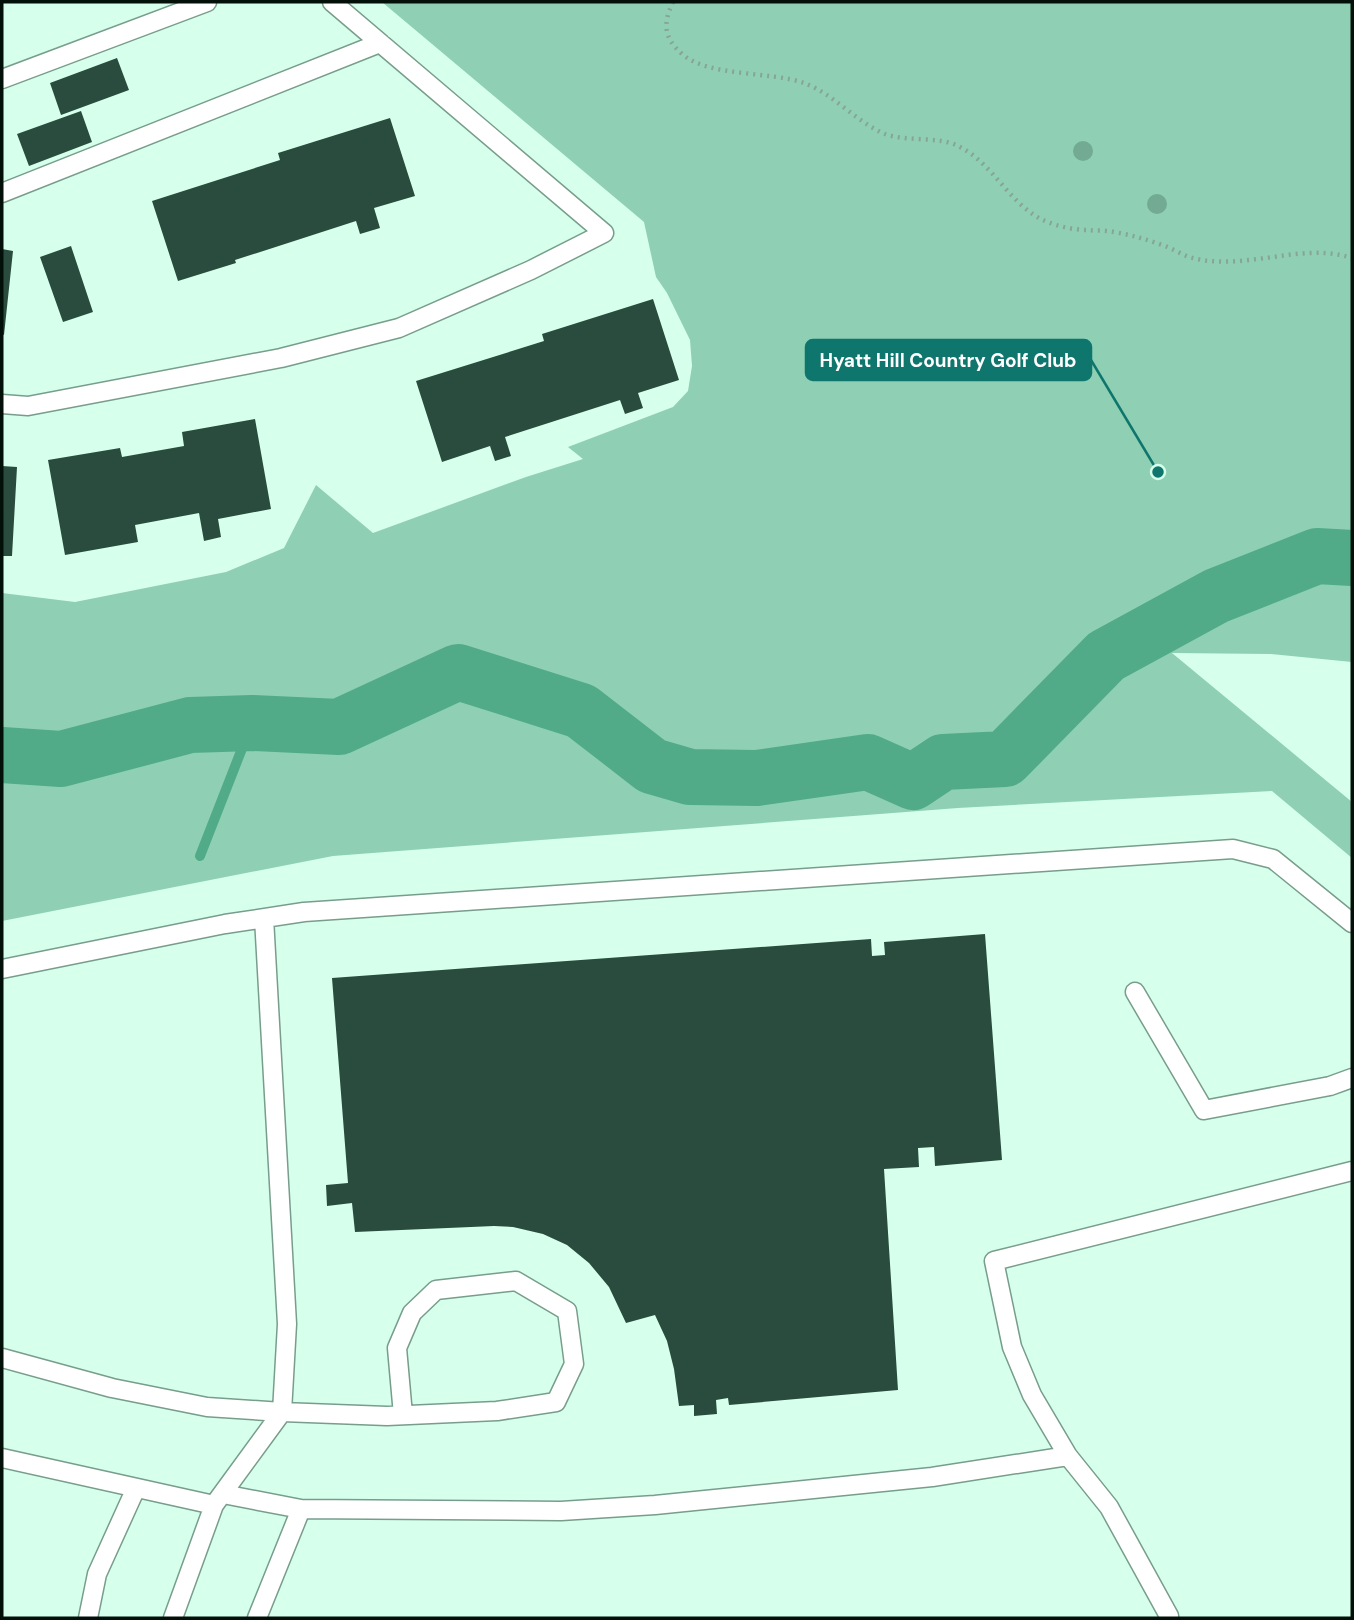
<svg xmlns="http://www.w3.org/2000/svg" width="1354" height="1620" font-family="'DM Sans',sans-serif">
<rect width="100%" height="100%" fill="#d6ffec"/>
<!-- green -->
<path fill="#8fd0b4" d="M382 2H1352V662L1271 654 1172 653 1352 802V858L1272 791 958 808 333 856 2 921V593L75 602 226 572 284 548 316 485 373 533 526 477 583 459 568 447 673 407 688 391 692 366 690 340 667 293 656 277 644 222Z"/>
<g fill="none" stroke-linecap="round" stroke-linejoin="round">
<!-- stream -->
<path stroke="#51ab88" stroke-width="10" d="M200 856 252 723"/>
<!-- river -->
<path stroke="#51ab88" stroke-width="56" d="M2 755 61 759 190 725 252 723 339 727 458 672 581 711 652 766 690 777 757 778 868 762 913 782 943 762 1005 759 1106 656 1216 596 1317 556 1352 558"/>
</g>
<!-- building -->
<path fill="#294c3e" d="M117 58 129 90 61 115 50 83Z
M81 111 92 142 29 166 17 134Z
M390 118 415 196 374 208 380 228 360 234 356 221 235 260 236 263 178 281 152 201 280 160 278 153Z
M71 246 93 312 63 322 40 257Z
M2 249 13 251 4 335 2 334Z
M653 299 679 380 638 393 643 408 625 414 620 400 505 437 511 456 495 461 490 446 442 462 416 381 544 341 542 334Z
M255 419 271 509 218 519 221 537 204 541 199 513 135 525 138 542 65 555 48 460 120 448 122 457 184 446 182 432Z
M2 466 17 467 12 556H2Z
M985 934 1002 1160 935 1166 934 1147 918 1148 919 1167 884 1169 898 1390 729 1405 728 1398 716 1400 717 1414 694 1416V1405L679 1406 674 1369 667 1341 655 1315 626 1323 609 1287 589 1263 567 1245 543 1234 513 1227 494 1226 355 1232 352 1203 327 1206 326 1185 348 1183 332 978 871 939 872 956 885 955 884 942Z"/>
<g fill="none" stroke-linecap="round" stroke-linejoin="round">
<!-- service casing -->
<g stroke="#789d8c" stroke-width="21">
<path id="service" d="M2 79 207 2
M2 193 380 43
M2 404 28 406 281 358 399 328 531 270 604 233 332 2
M2 969 225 924 304 912 1233 849 1273 859 1352 923
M1135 992 1204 1110 1330 1086 1352 1078
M2 1358 112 1388 207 1407 282 1412 387 1416 497 1411 556 1402 574 1364 567 1311 516 1281 436 1290 412 1313 397 1348 403 1415
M2 1458 214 1505
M223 1494 301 1509
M1169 1616 1109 1507 1068 1456 1032 1395 1012 1347 994 1261 1352 1171
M88 1618 97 1574 136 1488
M173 1618 214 1505 282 1412 287 1324 264 918
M257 1618 301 1509 561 1511 655 1505 932 1477 1068 1456"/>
</g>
<!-- path -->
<path stroke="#86a597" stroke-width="4.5" stroke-dasharray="2 5" stroke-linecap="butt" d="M673 2C663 23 663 37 682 54 708 77 770 71 804 83 834 94 856 122 885 134 907 142 939 136 958 146 992 162 1009 203 1041 219 1055 226 1073 230 1088 230 1096 231 1105 230 1114 232 1132 235 1148 240 1165 246 1173 249 1181 254 1189 257 1244 273 1300 241 1352 258"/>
<!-- service -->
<use href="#service" stroke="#fff" stroke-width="18"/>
</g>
<!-- trees -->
<g fill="#72aa94">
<circle cx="1083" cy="151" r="10"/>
<circle cx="1157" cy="204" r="10"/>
</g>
<!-- callouts -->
<path fill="none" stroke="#0f766e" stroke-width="2.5" d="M1158 472L1091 360"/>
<circle fill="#0f766e" stroke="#d6ffec" stroke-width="2.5" cx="1158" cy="472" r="7"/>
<rect fill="#0f766e" stroke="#0f766e" stroke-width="2.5" x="806" y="340" width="285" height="40" rx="7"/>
<g font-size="19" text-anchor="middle" font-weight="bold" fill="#fff">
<text x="948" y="367">Hyatt Hill Country Golf Club</text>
</g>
<!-- border -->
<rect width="1354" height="1620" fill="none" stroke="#03100a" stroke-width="7"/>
</svg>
